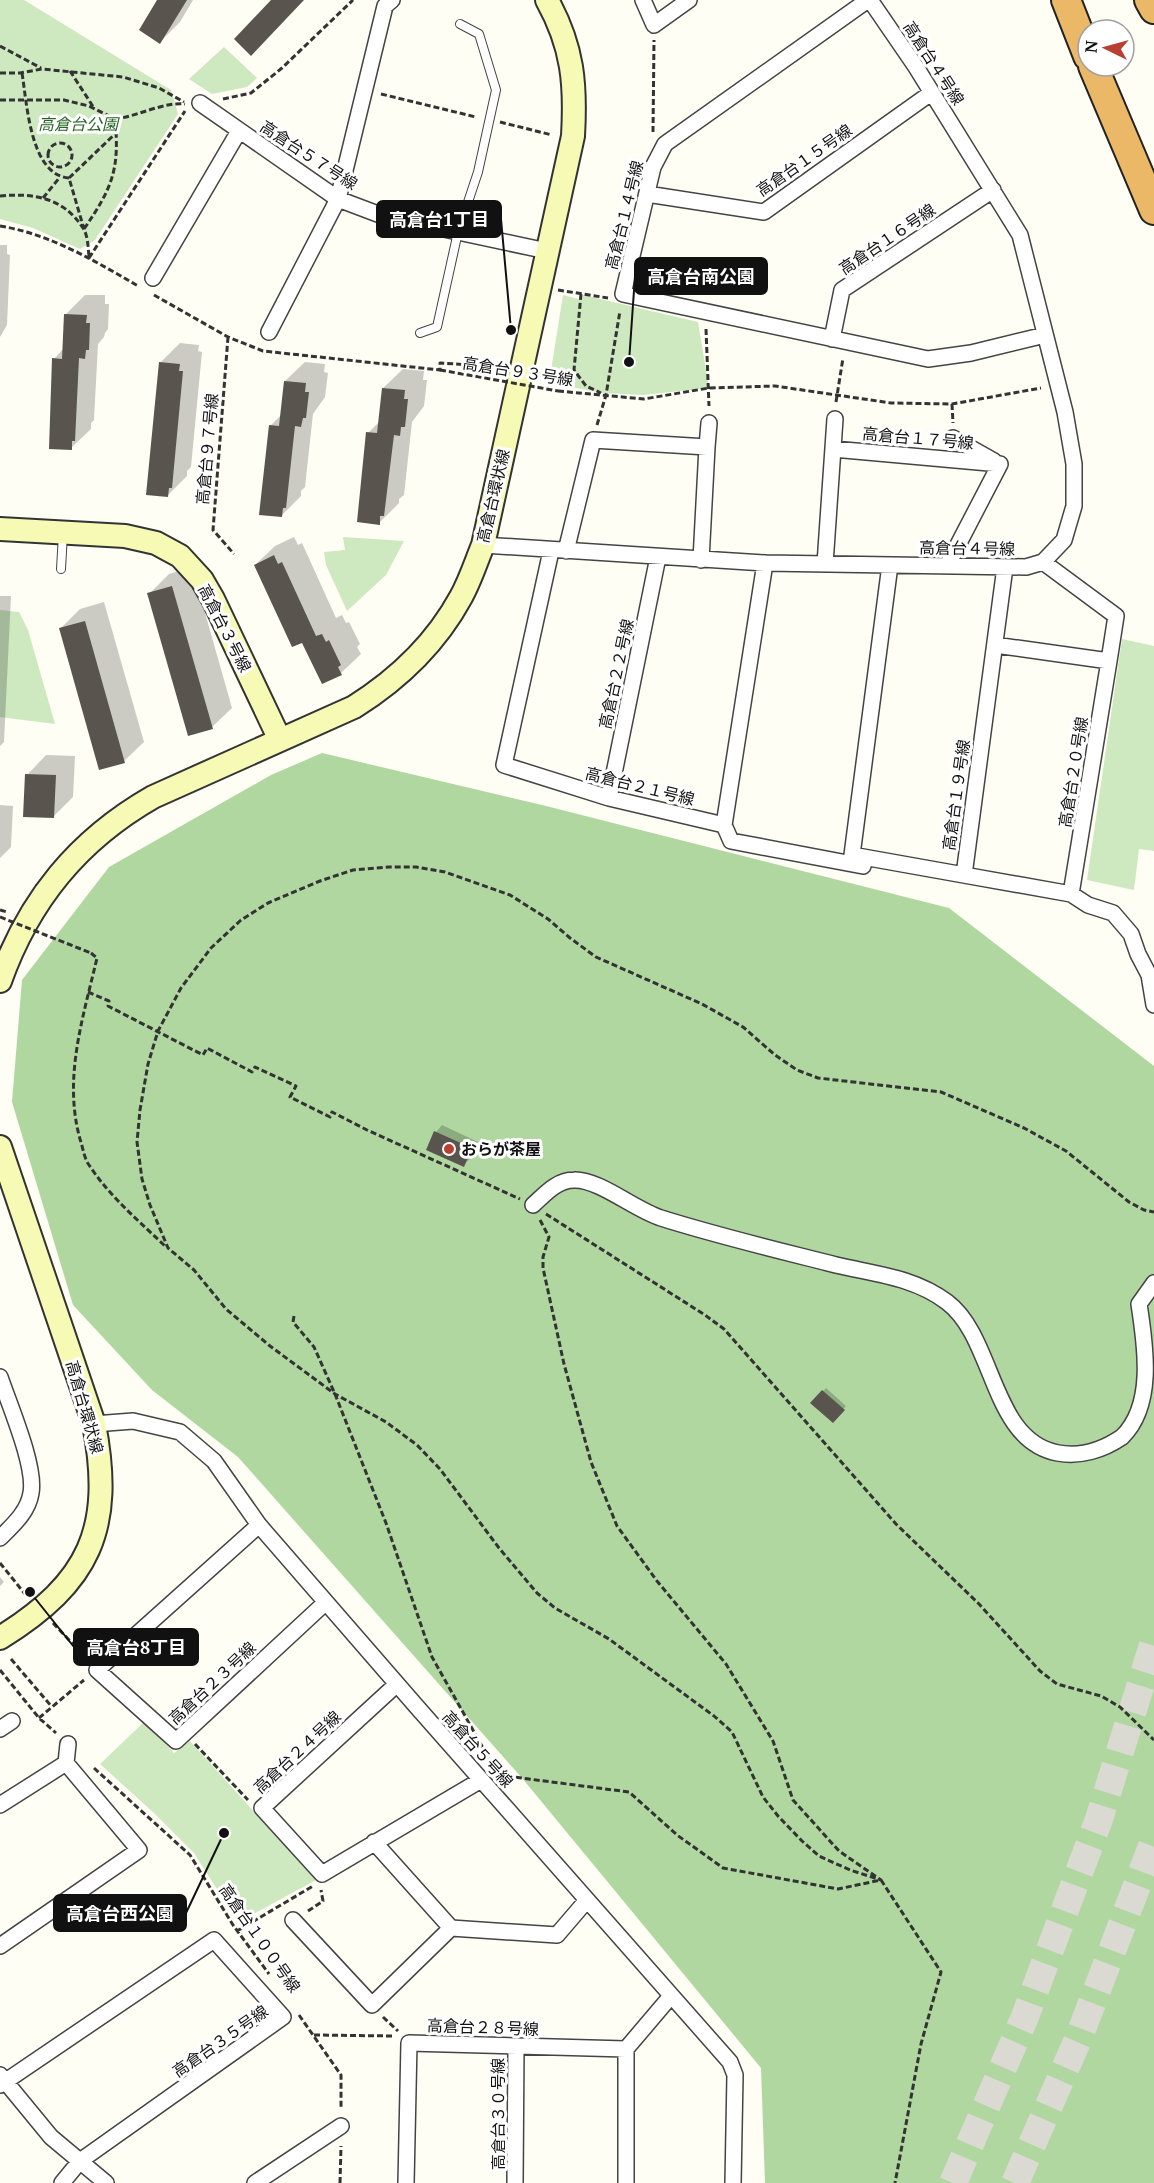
<svg xmlns="http://www.w3.org/2000/svg" width="1154" height="2183" font-family="'Noto Serif','Noto Sans JP',serif">
<rect width="100%" height="100%" fill="#fefef5"/>
<!-- green -->
<path fill="#cee8c0" d="M0 0H24L171 90 178 114 95 240 80 249 33 228 0 219Z
M224 47 257 78 247 87 212 94 189 79Z
M563 295 582 300 583 295 698 322 709 388 643 395 603 393 549 383Z
M343 537 404 541 386 575 347 611 326 565 324 552 345 550Z
M0 610 19 612 28 630 55 724 0 717Z
M1122 639 1154 646V851L1139 849 1134 890 1087 880Z
M144 1722 174 1753 190 1741 316 1880 250 1916 227 1905 194 1853 155 1814 100 1764Z"/>
<!-- forest -->
<path fill="#b0d7a0" d="M322 753 542 805 949 908 1154 1066V2183H765L761 2068 522 1778 238 1457 152 1390 73 1305 12 1102 22 980 109 867 271 775Z"/>
<!-- shadow -->
<path fill="#0003" d="M159 0H193L180 22 160 42Z
M0 245H7V254L10 255 7 325 0 337Z
M85 295H105V304H109L108 329 105 333 104 337 98 344 94 420 91 423V429L71 448 54 359 64 348 66 314Z
M180 343 199 345 198 351 202 352 191 467 187 471V476L167 496 160 363Z
M305 362 325 364 324 372 328 373 325 397 313 414 305 487 301 491V496L281 516 270 426 282 414 285 381Z
M403 369 424 371 423 380H427L424 406 412 422 404 495 399 499V503L379 523 368 433 380 421 383 388Z
M294 537 298 545 302 543 336 618 342 615 346 623 349 622 360 644 357 647 361 654 341 673 302 641 255 565 275 546Z
M192 567 232 708 212 727 149 594 169 574Z
M0 596H11L4 742 0 746Z
M104 602 144 742 124 761 61 628 80 609Z
M46 755 75 756 73 797 54 816 27 775Z
M0 805 13 806 11 847 0 858Z
M442 1125 478 1142 470 1159 463 1165 428 1149 436 1132Z
M826 1388 846 1406 833 1421 812 1403Z
M0 1577 4 1582 0 1586Z"/>
<!-- building -->
<path fill="#59544e" d="M157 0H187L160 44 139 30Z
M271 0H304L251 56 234 39Z
M64 314 87 315 86 323H90L89 350H86L85 359 79 358 75 441H72V450L49 449 52 358 62 359Z
M159 362 180 364 179 371H183L172 488H169L168 497 146 495Z
M284 381 306 383 305 392H309L306 418H303L301 427 295 426 286 508H283L282 517 259 515 269 425 279 426Z
M382 388 405 390 404 399H408L405 427H401L400 436 394 435 384 516H380V525L357 522 366 432 377 433Z
M274 555 278 564 282 562 316 636 322 634 326 642 329 640 341 665 338 667 342 675 322 684 302 643 292 647 254 565Z
M172 586 213 729 188 736 147 593Z
M85 621 125 763 99 770 59 628Z
M25 774 56 775 54 818 23 817Z
M434 1131 472 1148 464 1167 426 1150Z
M822 1390 845 1410 833 1423 810 1403Z"/>
<g fill="none" stroke-linecap="round" stroke-linejoin="round">
<!-- highway-tunnel -->
<path stroke="#dadad3" stroke-width="28" stroke-dasharray="28 14" stroke-linecap="butt" d="M953 2183 1024 2019 1099 1819 1154 1642
M1015 2183 1079 2037 1154 1841"/>
<!-- lane casing -->
<g stroke="#444" stroke-width="10">
<path id="lane" d="M420 333 437 327 458 232 478 172 496 90 479 34 460 24
M61 569 63 534"/>
</g>
<!-- street casing -->
<g stroke="#444" stroke-width="18">
<path id="street" d="M643 0 654 25 689 0
M868 0 665 144 653 167 623 294 928 359 971 353 1045 335
M200 103 338 199 383 216 547 251
M647 194 764 212 931 93
M153 278 239 131
M269 332 338 199 385 6 392 0
M832 339 842 290 993 190
M953 438 994 461
M707 447 709 423
M833 449 1000 464 947 566
M483 545 765 563 1026 567 1043 562 1064 540 1074 506V464L1065 412 1020 235 916 67 870 0
M551 551 504 765 609 798 724 825 765 563
M566 551 593 440 707 447 701 560
M1043 562 1116 616 1109 661
M825 564 835 419
M890 565 852 855 964 875 1005 567
M609 798 658 557
M724 825 731 841 863 866
M964 875 1071 894 1109 661 995 645
M1071 894 1088 905 1113 913 1131 934 1138 954 1149 975 1154 1005
M533 1205C545 1194 557 1180 574 1180 599 1179 635 1210 661 1218 718 1236 777 1250 836 1265 874 1274 914 1277 947 1302 995 1338 991 1441 1058 1453 1080 1457 1103 1450 1122 1437 1154 1406 1146 1349 1139 1304L1154 1283
M0 1377C9 1404 36 1466 31 1493 28 1512 13 1525 0 1538
M94 1424 133 1421 180 1432 214 1461 259 1525 417 1707 730 2062 735 2075 733 2183
M259 1525 97 1670 176 1741 326 1602
M397 1684 262 1808 322 1874 481 1780
M0 1729 12 1721
M66 1763 68 1744
M0 1805 66 1763 139 1850 0 1946
M374 1842 451 1928
M293 1920 372 2005 451 1928 557 1935 587 1900
M626 2049V2183
M0 2075 51 2137 106 2183
M0 2085 214 1940 283 2017 80 2161 62 2183
M255 2183 341 2126
M406 2183 409 2043 626 2049 671 1996
M515 2183 516 2046"/>
</g>
<!-- secondary casing -->
<g stroke="#333" stroke-width="26">
<path id="secondary" d="M0 529 125 536 156 543 180 556 202 580 213 599 280 740
M0 981C29 900 78 840 153 797L354 707C397 680 436 643 461 597 470 581 476 562 483 545L573 136C576 84 573 47 547 0
M0 1147 94 1424C114 1529 90 1582 0 1638"/>
</g>
<!-- highway casing -->
<g stroke="#222" stroke-width="32">
<path id="highway" d="M1066 0 1088 56
M1149 0 1154 9
M1093 66 1154 210"/>
</g>
<!-- path -->
<path stroke="#333" stroke-width="3" stroke-dasharray="6 3" stroke-linecap="butt" d="M0 46 41 68
M70 71 94 108
M0 73H20L42 69 123 77 159 88 184 102
M22 73C27 103 30 175 69 178L84 229
M381 94 476 117
M223 99 251 93 282 68 353 0
M0 100H64L89 106 115 119
M500 122 552 135
M653 132 654 40
M48 155a12 12 0 1 1 24 0a12 12 0 1 1-24 0Z
M69 178 117 132
M0 196C33 193 63 197 83 228 88 235 88 248 89 256
M43 198 60 177
M0 226C50 234 95 261 138 286
M84 229C112 188 120 170 115 119 139 116 162 102 185 104
M89 258 185 111
M558 290 608 298
M581 294 574 370 586 386 601 393
M154 295 228 337 263 351 440 370V363L503 367
M706 329 709 406
M228 337 213 530 234 554
M558 391 644 399 709 388 775 386 891 403 952 404 1041 388
M836 402 843 358
M952 404 953 423
M597 425 606 395 620 311
M0 910 7 912
M91 953 97 958C83 1018 63 1078 80 1139 83 1148 84 1158 89 1165 110 1197 138 1220 165 1246
M88 992 109 1001 108 1006 203 1055 207 1048 252 1072 255 1067 296 1086 290 1097 330 1117 332 1112 367 1130 520 1199
M546 1214 705 1315 724 1329 896 1524 979 1604 1040 1671 1057 1684 1101 1696 1120 1707 1154 1740
M540 1220 549 1237 543 1257V1268L564 1364 591 1462 617 1526 657 1581 726 1664 773 1741 793 1800 839 1851 881 1880 850 1870 819 1856 802 1841 778 1816 763 1797 732 1732 714 1716 609 1639 555 1608 537 1593 499 1548 440 1469 417 1445 386 1422 335 1394 270 1346 226 1309 194 1270 168 1248 150 1205 142 1179 137 1142 140 1110 148 1064 158 1031 181 988 211 948 241 920 268 903 320 881 353 870 389 867H416L445 872 510 895 548 919 570 938 596 957 702 1004 743 1027 775 1055 797 1070 818 1078 941 1092 1024 1128 1066 1151 1129 1202 1144 1210 1154 1212
M294 1316 293 1322 314 1347 335 1394 386 1523 432 1657 492 1764
M0 1563 25 1594
M53 1623 87 1659
M11 1659 52 1707
M0 1670 39 1718 56 1733
M39 1718 84 1680
M195 1744 248 1800
M94 1768 190 1855 233 1925 269 1974
M498 1775 629 1792 677 1835 723 1868 838 1889 881 1880 941 1972 921 2044 895 2183
M308 1911 323 1901 321 1890
M237 1931 313 1886
M299 2015 341 2075V2109
M383 2017 398 2031
M314 2035 393 2036
M340 2183 341 2146"/>
<!-- lane -->
<use href="#lane" stroke="#fff" stroke-width="8"/>
<!-- street -->
<use href="#street" stroke="#fff" stroke-width="15"/>
<!-- secondary -->
<use href="#secondary" stroke="#f6fab5" stroke-width="22"/>
<!-- highway -->
<use href="#highway" stroke="#ebb867" stroke-width="28"/>
<!-- path-bridge -->
<path stroke="#333" stroke-width="3" stroke-dasharray="6 3" stroke-linecap="butt" d="M440 370 558 391
M0 917 91 953"/>
</g>
<!-- markers -->
<circle fill="#b94031" stroke="#fff" stroke-width="2" cx="449" cy="1149" r="6"/>
<g text-anchor="middle" stroke-width="6" stroke-linejoin="round" paint-order="stroke">
<!-- street labels -->
<g font-size="16" fill="#111" stroke="#fff">
<text transform="translate(934 63) rotate(57)" y="6">高倉台４号線</text>
<text transform="translate(309 155) rotate(33)" y="6">高倉台５７号線</text>
<text transform="translate(804 160) rotate(-35)" y="6">高倉台１５号線</text>
<text transform="translate(624 215) rotate(-76)" y="6">高倉台１４号線</text>
<text transform="translate(887 239) rotate(-34)" y="6">高倉台１６号線</text>
<text transform="translate(518 371) rotate(9)" y="6">高倉台９３号線</text>
<text transform="translate(918 438) rotate(5)" y="6">高倉台１７号線</text>
<text transform="translate(207 449) rotate(-85)" y="6">高倉台９７号線</text>
<text transform="translate(493 496) rotate(-77)" y="6">高倉台環状線</text>
<text transform="translate(967 548) rotate(1)" y="6">高倉台４号線</text>
<text transform="translate(225 628) rotate(63)" y="6">高倉台３号線</text>
<text transform="translate(616 674) rotate(-78)" y="6">高倉台２２号線</text>
<text transform="translate(1073 772) rotate(-81)" y="6">高倉台２０号線</text>
<text transform="translate(640 786) rotate(14)" y="6">高倉台２１号線</text>
<text transform="translate(956 795) rotate(-82)" y="6">高倉台１９号線</text>
<text transform="translate(85 1407) rotate(74)" y="6">高倉台環状線</text>
<text transform="translate(212 1683) rotate(-43)" y="6">高倉台２３号線</text>
<text transform="translate(478 1749) rotate(48)" y="6">高倉台５号線</text>
<text transform="translate(297 1752) rotate(-43)" y="6">高倉台２４号線</text>
<text transform="translate(260 1938) rotate(55)" y="6">高倉台１００号線</text>
<text transform="translate(483 2027) rotate(2)" y="6">高倉台２８号線</text>
<text transform="translate(220 2041) rotate(-35)" y="6">高倉台３５号線</text>
<text transform="translate(498 2114) rotate(-90)" y="6">高倉台３０号線</text>
</g>
<!-- park labels -->
<g font-size="16" font-style="italic" fill="#276524" stroke="#fff">
<text x="78" y="130">高倉台公園</text>
</g>
<!-- poi labels -->
<g font-size="16" font-weight="bold" fill="#111" stroke="#fff" text-anchor="start">
<text x="461" y="1155">おらが茶屋</text>
</g>
</g>
<!-- callouts -->
<path fill="none" stroke="#111" stroke-width="2" d="M511 330L501 219M629 362L635 276M30 1592L74 1647M224 1833L186 1913"/>
<g fill="#111" stroke="#fff" stroke-width="2">
<circle cx="511" cy="330" r="6"/>
<circle cx="629" cy="362" r="6"/>
<circle cx="30" cy="1592" r="6"/>
<circle cx="224" cy="1833" r="6"/>
</g>
<g fill="#111" stroke="#111" stroke-width="2">
<rect x="377" y="201" width="124" height="36" rx="6"/>
<rect x="635" y="258" width="132" height="36" rx="6"/>
<rect x="74" y="1629" width="124" height="36" rx="6"/>
<rect x="54" y="1895" width="132" height="36" rx="6"/>
</g>
<g font-size="18" text-anchor="middle" font-weight="bold" fill="#fff">
<text x="439" y="226">高倉台1丁目</text>
<text x="701" y="283">高倉台南公園</text>
<text x="136" y="1654">高倉台8丁目</text>
<text x="120" y="1920">高倉台西公園</text>
</g>
<!-- north arrow -->
<g transform="translate(1106 48) rotate(275)"><circle r="28" fill="#ffffff" stroke="#a0a0a0" stroke-width="1.5"/>
<path d="M0-4.5L10 22L0 15L-10 22Z" fill="#b94031"/>
<text y="-9" font-size="16" font-weight="bold" text-anchor="middle" fill="#111111">N</text>
</g>
</svg>
